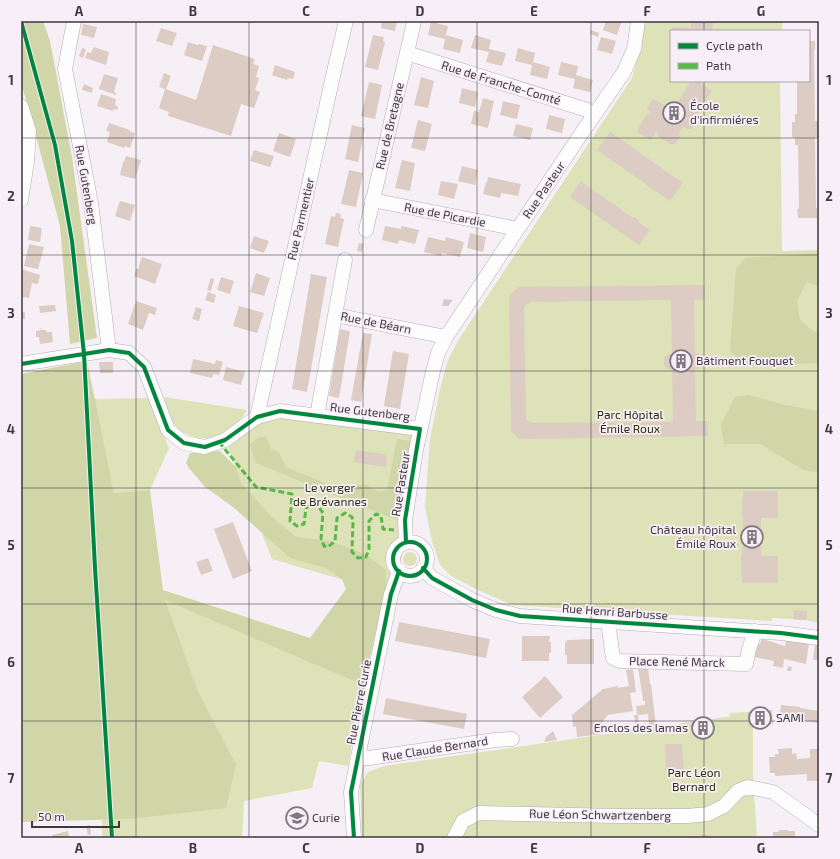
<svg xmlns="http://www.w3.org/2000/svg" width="840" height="859" font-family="'Exo 2',sans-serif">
<rect width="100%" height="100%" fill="#f6f0f6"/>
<!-- green -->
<path fill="#dde2b8" d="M643 21H783L781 31H671V81H780L782 251 819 250V623L806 620 772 618V621L512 605 478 590 451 576 440 565 432 541 425 507 430 439 440 389 447 363 457 342 632 78 638 56Z
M164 397 247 410 242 418 230 429 217 437 199 439 182 432 172 422Z
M148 398 169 448 150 490 114 493 94 399Z
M280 411 420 429 406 542 391 594 272 559 225 440Z
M403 559a7 7 0 1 1 14 0a7 7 0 1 1-14 0Z
M164 599 243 632 363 685 348 766 319 761 312 788 244 801 242 838H102V820L130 819 236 764 198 691Z
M747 712 748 726H753V777L757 838H362L360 785 368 772 384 766 725 717H729L730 713Z"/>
<!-- forest -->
<path fill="#d1d6a8" d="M21 21H43L50 41 72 157 97 338 70 344 60 226 26 99 21 84Z
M819 253V287L807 282 797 300 800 320 814 332H819V363L745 366 730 351 736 268 746 258Z
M87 361 114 493 150 490 163 590 310 638 346 589 342 579 326 568 290 558 233 507 205 487 189 468 186 463 190 453 220 451 236 467 242 484 270 515 296 537 331 541 367 555 386 570V592L363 685 165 600 198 691 236 764 226 808 129 819 21 822V374Z
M749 395 785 405 819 411V473L804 470 760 444H724L721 425 735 397Z
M259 437H266L271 449 279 452 286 467 333 486 367 485 379 492 387 490 397 439 411 441 398 520 355 504 256 463 250 445Z"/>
<!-- building -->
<path fill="#dcccc3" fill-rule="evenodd" d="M382 21H397L395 31 381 28Z
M606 21H622L617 35 603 30Z
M691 21H713L712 31H672V27L691 28Z
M431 22 448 26 446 35 463 40 460 53 443 49 445 39 428 35Z
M83 24 97 27 94 38 81 35Z
M161 28 177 33 172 46 156 41Z
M591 30 599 33 598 37 590 34Z
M373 35 384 37 383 41 385 42 378 70 365 67Z
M475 35 491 40 489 49 506 53 502 66 486 62 489 52 471 48Z
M601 37 616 41 612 54 597 50Z
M809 41H815V50H814L815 121H819V137H815L816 208H817V218H798L797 209 799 208 798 145H795V138L792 137V122H795V114H797V81H809Z
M188 42 198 45 199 44 207 46 202 61 184 55Z
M213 45 255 59 253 64 259 66 256 77 259 78 255 90 260 92 254 108 241 104 231 136 168 116 169 112 159 108 165 89 159 87 164 73 171 76 166 89 196 100Z
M94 47 109 52 106 65 85 58 87 52 91 53Z
M82 48 86 49 83 58 79 56Z
M518 48 535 53 533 62 550 67 547 79 530 75 532 65 515 61Z
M561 62 578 66 576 75 593 80 590 92 573 88 575 79 558 75Z
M275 65 295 72 293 79 288 78 287 80 272 75Z
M104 74 118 78 114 92 116 93V95L99 89Z
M421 77 434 81 428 108 414 105Z
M691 81H697L712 91 691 123 693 125 691 129H688L683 126 679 133 680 137 673 145 671 144 659 137 658 134V133L656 132 652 139 650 140 637 132 638 129 647 114H649L650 115 652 112 648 110 647 108 652 100 654 99 656 100 667 107 669 109V111L671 113Z
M369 82 382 85 375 119 361 116Z
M84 84 93 88 92 93 82 90Z
M462 88 478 92 475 107 459 103Z
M101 94 116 99 115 105 118 107 117 110 113 109V111L97 106Z
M483 98 494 101 488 128 471 124 474 111 479 112Z
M503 101 520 105 517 119 500 115Z
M549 115 565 119 562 133 546 129Z
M418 120 432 124 425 151 411 148Z
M109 123 130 130 129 131 135 133 130 148 125 146 124 148 107 142 110 132 106 131Z
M516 124 533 128 530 140 513 136Z
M352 125 365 128 358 162 345 159Z
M610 132 683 183 670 201 597 150Z
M279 133 296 139 290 157 273 151Z
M254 150 274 156 270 167 250 161Z
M126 156 141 160 135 179 120 175 123 162H124Z
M402 160 415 163 410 191 395 188Z
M462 166 478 170 475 185 458 181Z
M349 170 363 173 356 207 341 204Z
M488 177 521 184 518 196 501 193 500 198 483 194 486 182H487Z
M441 181 458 184 454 199 438 195Z
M580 182H582L633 218 634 217 639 221 638 222 650 230 639 245 570 197Z
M120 201 135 205 130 221 115 216Z
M336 213 341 214 340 218 344 219 338 247 325 244 331 216 335 217Z
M30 226 42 228 40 242 28 240Z
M385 226 401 229 402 226 419 230 415 244 399 240 398 244 382 240Z
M470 233 486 237 483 252 467 248Z
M254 236 269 241 264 253 250 248Z
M428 237 445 241 446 237 464 242 460 257 442 253 441 256 424 252Z
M359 243 364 244 362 252 357 251Z
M29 244 44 247 38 269 24 266Z
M142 257 162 264 155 284 134 276 136 269H138Z
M21 269 40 275 38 284 32 283 29 298 21 297Z
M256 273 270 278 264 296 250 292Z
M311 274 327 277 307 392 292 389Z
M221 277 234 281 230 294 217 290Z
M211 278 214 279 211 291 207 290Z
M705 285V300H694L695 353H699V369H695L696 421H707L708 436 519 439 511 431 509 296 518 287ZM671 300 672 354H669L664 357V365L668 369 672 370 673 420 672 422 531 423 526 419 524 307 530 302Z
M208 292 216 295 214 303 205 300Z
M444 299 453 300 448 306H442Z
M136 301 157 308 155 315 149 313 143 330 128 324Z
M55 305 56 311 40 313 39 306Z
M239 306 264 313 257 333 233 326Z
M196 307 202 309 199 321 192 319Z
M21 312H25V319H21Z
M41 328H42V330H46V332H52L53 342 40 344 39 337H36V331L41 330Z
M340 329 350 331 339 398 329 396Z
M363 333 372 334 361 402 351 400Z
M393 351 409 354 400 409 384 406Z
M193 359 215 364 216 360 223 362 219 375 213 374 212 378 190 373Z
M99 362H113V373H100Z
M226 367 245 372 241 385 223 380Z
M356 450 387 455 386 467 354 462Z
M743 491H778V518H761V556H778V583H742V575L741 574V556H742L743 518H742V499H743Z
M233 522 252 571 233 579 214 529Z
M208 558 213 571 201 575 196 562Z
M794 610 807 611 806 620 793 619Z
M399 622 490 639 486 658 395 641Z
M522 636H550L549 642H551V653H549V661H522Z
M594 639V664H567V655H565V642H567L566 640Z
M763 639 785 646 786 640 809 643 806 664 784 659 783 668 773 666 774 661 754 657 758 643 760 644 761 640Z
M815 644H819L818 660H813Z
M788 666 792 667 791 671H787Z
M638 668H648L650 684H651L656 726 649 727 648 714 638 715 639 729H636L634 715H637L636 706 645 705V701H643L642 693Z
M633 669 636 692 630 693 633 711 608 715 602 722 603 734 577 737 576 726 573 727 572 715 603 689 618 686V688L629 686 626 670Z
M545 676 563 697 540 718 522 697Z
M386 698 467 714 464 729 383 714Z
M781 705 800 707V708L819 711V723L798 720V722L779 720Z
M772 710 773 724 748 726 747 712Z
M697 725H708V731L697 732Z
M553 731 557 740 544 742 546 737Z
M665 744H682L684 770 666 771Z
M792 748V754L796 753 797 759 810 758V749H819V781H807V774L775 776V773H770L769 757H775V754H779L778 749Z
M90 825 91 834 88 835 86 826Z
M779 830H787L789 831H795V838H773V832H778Z
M68 831 69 838H53L52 835Z
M701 835H710V838H670V837L701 836Z"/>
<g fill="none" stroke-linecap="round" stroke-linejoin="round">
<!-- street casing -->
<g stroke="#b2adb2" stroke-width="15">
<path id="street" d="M74 21 65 69 91 203 109 350
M407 53 587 110 594 115
M21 106 29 131 27 162 21 200
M372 200 518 229
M366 230 414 22
M335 315 345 260
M21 364 109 350 129 353 144 367 168 430 184 443 205 447 225 440 257 417 280 411 420 429
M317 416 335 315 446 337
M257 417 335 67 346 21
M406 542 405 520 416 450 433 371 438 353 446 337 581 134 624 72 634 49 638 21
M393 559a17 17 0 1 1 34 0a17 17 0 1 1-34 0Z
M423 568 432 578 472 600 496 610 520 616 781 633 819 638
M608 622 613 658 620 661 746 664 749 649 755 631
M358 757 369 758 495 740 512 739
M354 838 351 792 391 594 396 580 399 571
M454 838 463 821 479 813 618 816H688L708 814 724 806 738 791 748 787 773 792 819 825"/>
</g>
<!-- street -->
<use href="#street" stroke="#fefdfe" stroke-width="14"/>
<!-- quiet -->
<path stroke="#58b947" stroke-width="3" stroke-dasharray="6 3" stroke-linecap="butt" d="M219 442 256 487 292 494 290 521 297 526 304 524 306 508 313 503 318 506 323 513 321 538 324 546 328 547 335 541 337 518 345 513 352 517 353 522 352 552 358 558 366 557 369 549V521L376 514 381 516 383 529 394 530"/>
<!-- cycleway casing -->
<g stroke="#f8eef8" stroke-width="6">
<path id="cycleway" d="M21 21 55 145 72 241 84 354 95 568 112 838
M21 364 109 350 129 353 144 367 168 430 184 443 205 447 225 440 257 417 280 411 420 429 405 520 406 542
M393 559a17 17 0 1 1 34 0a17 17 0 1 1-34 0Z
M423 568 432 578 472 600 496 610 520 616 781 633 819 638
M354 838 351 792 391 594 396 580 399 571"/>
</g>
<!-- cycleway -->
<use href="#cycleway" stroke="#00873e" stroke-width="4"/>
</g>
<!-- grid -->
<path fill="none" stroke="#3d393d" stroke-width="1" stroke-opacity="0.55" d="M136 21V838M249 21V838M363 21V838M477 21V838M591 21V838M704 21V31M704 81V838M21 138H819M21 255H819M21 371H819M21 488H819M21 604H819M21 721H819"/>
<!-- icons -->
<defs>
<g id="building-ring" transform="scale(1.15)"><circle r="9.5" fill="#f8eef8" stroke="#7e797e" stroke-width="1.5"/><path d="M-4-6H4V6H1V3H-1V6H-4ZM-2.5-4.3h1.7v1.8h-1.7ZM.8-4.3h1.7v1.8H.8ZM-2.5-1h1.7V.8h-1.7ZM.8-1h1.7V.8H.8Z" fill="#7e797e"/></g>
<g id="school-ring" transform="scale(1.15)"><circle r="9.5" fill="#f8eef8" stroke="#7e797e" stroke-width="1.5"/><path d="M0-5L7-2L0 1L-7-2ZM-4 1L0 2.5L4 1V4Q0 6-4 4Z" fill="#7e797e"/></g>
</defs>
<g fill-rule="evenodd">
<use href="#building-ring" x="674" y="113"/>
<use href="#building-ring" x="681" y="361"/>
<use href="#building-ring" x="752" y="537"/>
<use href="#building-ring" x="760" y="718"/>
<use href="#building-ring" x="703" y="728"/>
<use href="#school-ring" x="297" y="818"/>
</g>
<g text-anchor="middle" stroke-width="3.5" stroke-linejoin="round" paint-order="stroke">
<!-- street labels -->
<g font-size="12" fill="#3d393d" stroke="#f8eef8">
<text transform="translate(501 83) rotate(17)" y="4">Rue de Franche-Comté</text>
<text transform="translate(390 126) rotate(-77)" y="4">Rue de Bretagne</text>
<text transform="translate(86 185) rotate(80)" y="4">Rue Gutenberg</text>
<text transform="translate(544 190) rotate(-56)" y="4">Rue Pasteur</text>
<text transform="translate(445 215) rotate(11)" y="4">Rue de Picardie</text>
<text transform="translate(301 219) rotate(-77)" y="4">Rue Parmentier</text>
<text transform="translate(376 323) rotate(11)" y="4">Rue de Béarn</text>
<text transform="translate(370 412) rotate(7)" y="4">Rue Gutenberg</text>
<text transform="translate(401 484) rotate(-81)" y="4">Rue Pasteur</text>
<text transform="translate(615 612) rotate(4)" y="4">Rue Henri Barbusse</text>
<text transform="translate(677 662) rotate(1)" y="4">Place René Marck</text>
<text transform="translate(359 702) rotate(-79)" y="4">Rue Pierre Curie</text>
<text transform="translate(435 749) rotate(-9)" y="4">Rue Claude Bernard</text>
<text transform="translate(600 815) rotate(1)" y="4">Rue Léon Schwartzenberg</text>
</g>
<!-- poi labels -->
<g font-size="12" fill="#3d393d" stroke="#f8eef8" text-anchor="start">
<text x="690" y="110">École<tspan x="690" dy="14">d'infirmiéres</tspan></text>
<text x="696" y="365">Bâtiment Fouquet</text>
<text x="736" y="534" text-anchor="end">Château hôpital<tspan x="736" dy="14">Émile Roux</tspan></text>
<text x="776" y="722">SAMI</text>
<text x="688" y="732" text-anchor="end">Enclos des lamas</text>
<text x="312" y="822">Curie</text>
</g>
<!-- park labels -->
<g font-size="12" fill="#2a2f08" stroke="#f8eef8">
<text x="630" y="419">Parc Hôpital<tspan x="630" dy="14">Émile Roux</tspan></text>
<text x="330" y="492">Le verger<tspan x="330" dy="14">de Brévannes</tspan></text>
<text x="694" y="777">Parc Léon<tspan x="694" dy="14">Bernard</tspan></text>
</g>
</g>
<!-- border -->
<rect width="840" height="859" fill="none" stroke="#f8eef8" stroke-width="44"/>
<!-- legend -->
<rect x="670" y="30" width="140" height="52" fill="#f8eef8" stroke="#ada6ad"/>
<rect x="678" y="43" width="20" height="6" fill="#00873e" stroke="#ada6ad"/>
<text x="706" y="50" font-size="12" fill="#3d393d">Cycle path</text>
<rect x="678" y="63" width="20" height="6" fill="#58b947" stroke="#ada6ad"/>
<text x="706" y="70" font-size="12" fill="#3d393d">Path</text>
<!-- scale -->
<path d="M32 821v6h87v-6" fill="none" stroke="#3d393d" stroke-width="2"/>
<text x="38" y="821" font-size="12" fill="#3d393d" stroke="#f8eef8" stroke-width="3" paint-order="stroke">50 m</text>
<rect x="22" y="22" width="796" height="815" fill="none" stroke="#3d393d" stroke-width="1.5"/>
<g font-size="13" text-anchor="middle" font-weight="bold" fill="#3d393d">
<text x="79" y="16">A</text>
<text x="193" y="16">B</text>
<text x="306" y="16">C</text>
<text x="420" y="16">D</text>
<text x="534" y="16">E</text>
<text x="647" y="16">F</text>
<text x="761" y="16">G</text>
<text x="11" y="85">1</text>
<text x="829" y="85">1</text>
<text x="11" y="201">2</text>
<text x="829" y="201">2</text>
<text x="11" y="318">3</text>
<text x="829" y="318">3</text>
<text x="11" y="434">4</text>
<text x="829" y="434">4</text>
<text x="11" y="550">5</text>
<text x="829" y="550">5</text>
<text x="11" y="667">6</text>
<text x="829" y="667">6</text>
<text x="11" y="783">7</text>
<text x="829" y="783">7</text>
<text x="79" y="853">A</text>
<text x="193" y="853">B</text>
<text x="306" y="853">C</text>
<text x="420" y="853">D</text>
<text x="534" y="853">E</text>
<text x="647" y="853">F</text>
<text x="761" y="853">G</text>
</g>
</svg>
